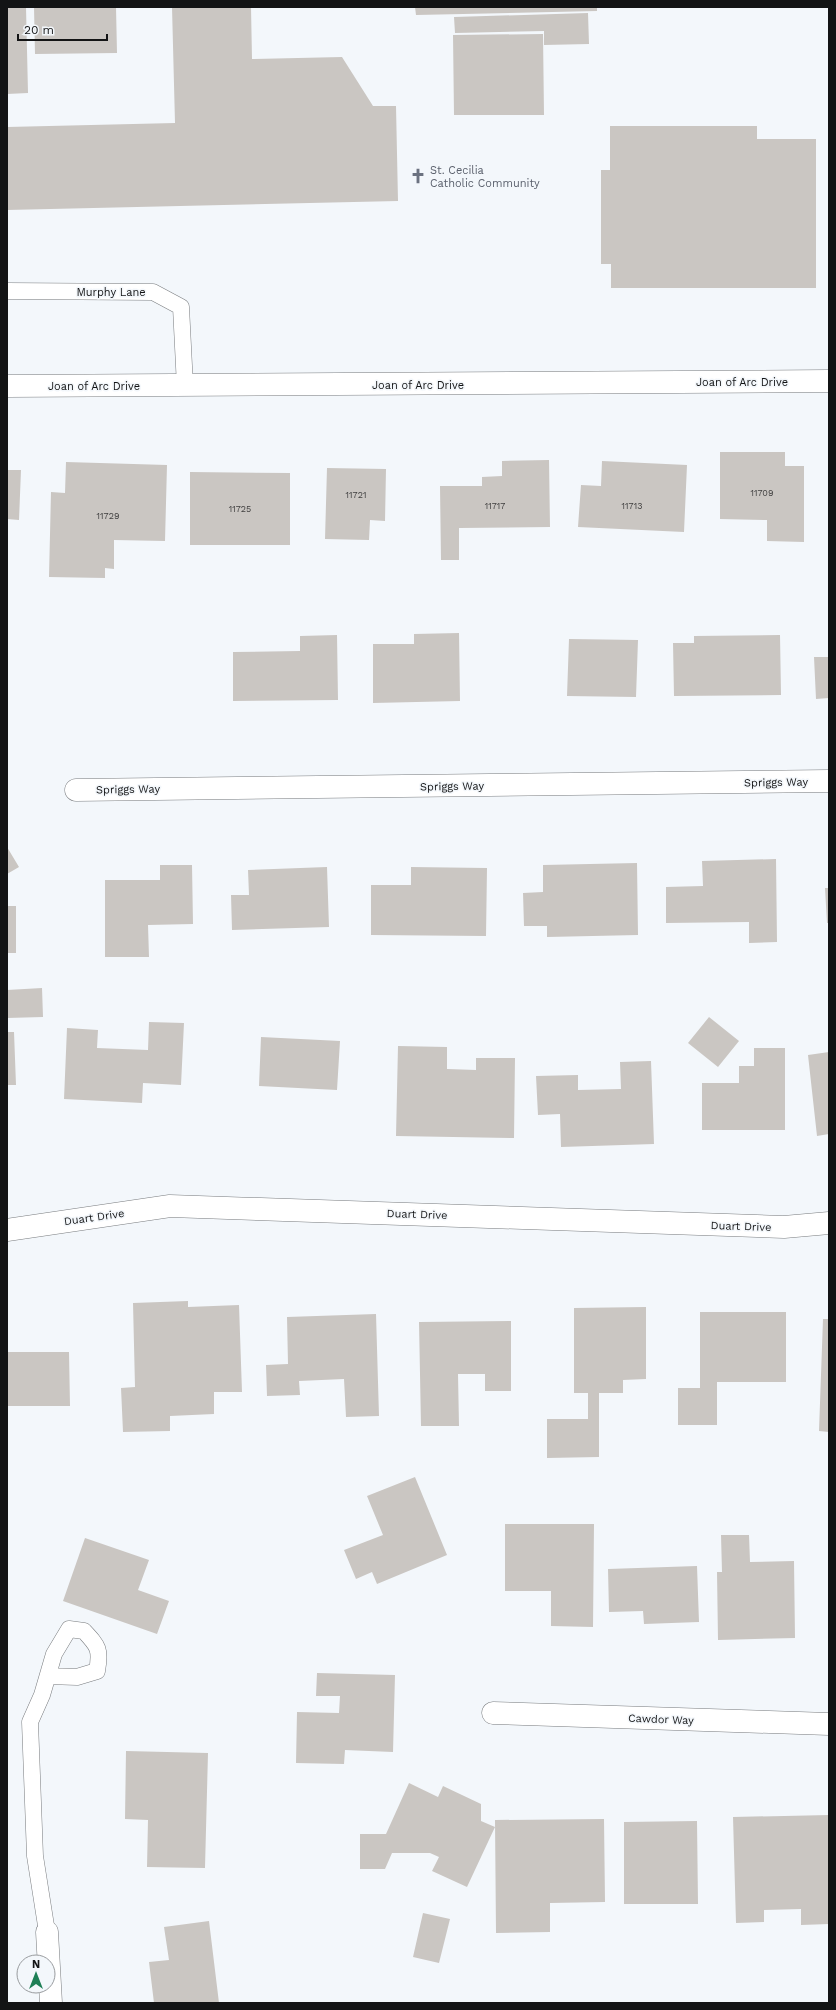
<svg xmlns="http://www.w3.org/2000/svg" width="836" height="2010" font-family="'Work Sans',sans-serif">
<rect width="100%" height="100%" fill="#f3f7fb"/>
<!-- building -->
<path fill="#cac6c2" d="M7 7H26L28 93 7 94Z
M34 7H116L117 53 35 54Z
M172 7H251L252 59 342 57 373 106H396L398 201 7 210V127L175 123Z
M415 7H597V11L416 15Z
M588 13 589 44 544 45V31L455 33 454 17Z
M543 34 544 115H454L453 35Z
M610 126H757V139H816V288H611V264H601V170H610Z
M720 452H785V466H804V542L767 541V520L720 519Z
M549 460 550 527 459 528V560H441L440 486H482V477L502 476V461Z
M602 461 687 465 684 532 578 527 581 485 601 486Z
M66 462 167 465 165 541 114 540V569L105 568V578L49 577 51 492 65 493Z
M327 468 386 469 385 521 370 520 369 540 325 539Z
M7 470H21L19 520 7 519Z
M190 472 290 473V545H190Z
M459 633 460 701 373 703V644H414V634Z
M337 635 338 700 233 701V652L300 651V636Z
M780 635 781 695 674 696 673 643H694V636Z
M569 639 638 640 636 697 567 696Z
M814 657H829V698L816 699Z
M7 847 19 867 7 874Z
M776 859 777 942 749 943V922L666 923V887L703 886 702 861Z
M637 863 638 935 547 937V926H524L523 893 543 892V865Z
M160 865H192L193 924 148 925 149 957H105V880H160Z
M327 867 329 927 232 930 231 895H249L248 870Z
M411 867 487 868 486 936 371 935V885H411Z
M825 888H829V923H827Z
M7 906H16V953H7Z
M42 988 43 1017 7 1018V990Z
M709 1017 739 1041 718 1067 688 1043Z
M149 1022 184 1023 181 1085 143 1083 142 1103 64 1099 67 1028 98 1030 97 1048 148 1050Z
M7 1032H14L16 1085H7Z
M261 1037 340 1041 337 1090 259 1086Z
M398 1046 447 1047V1069L476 1070V1058H515L514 1138 396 1136Z
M754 1048H785V1130H702V1083H739V1066H754Z
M829 1052V1134L817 1136 808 1055Z
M651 1061 654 1144 561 1147 560 1114 538 1115 536 1076 578 1075V1090L621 1089 620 1062Z
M188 1301V1307L239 1305 242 1392H214V1414L170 1416V1431L123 1432 121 1388 135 1387 133 1303Z
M646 1307V1379L623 1380V1393H599V1457L547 1458V1419H588V1393H574V1308Z
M700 1312H786V1382H717V1425H678V1388H700Z
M376 1314 379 1416 346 1417 344 1379 299 1381 300 1395 267 1396 266 1365 288 1364 287 1317Z
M823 1319H829V1432L819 1431Z
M511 1321V1391H485V1374H458L459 1426H421L419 1322Z
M7 1352H69L70 1406H7Z
M415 1477 447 1555 377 1584 372 1572 356 1579 344 1550 383 1535 367 1496Z
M505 1524H594L593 1627 551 1626V1591H505Z
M721 1535H749L750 1562 794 1561 795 1638 718 1640 717 1572H722Z
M85 1538 149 1560 138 1590 169 1601 157 1634 63 1601Z
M697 1566 699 1622 644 1624 643 1611 609 1612 608 1569Z
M317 1673 395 1675 393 1752 345 1750 344 1764 296 1763 297 1712 339 1713 340 1696H316Z
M126 1751 208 1753 205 1868 147 1867 148 1820 125 1819Z
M409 1783 438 1797 443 1786 481 1804V1821L495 1827 467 1887 432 1871 439 1857 430 1853H392L385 1869H360V1834H386Z
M829 1815V1924L801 1925V1909L764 1910V1922L736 1923 733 1817Z
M604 1819 605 1902 550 1903V1932L496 1933 495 1820Z
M697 1821 698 1904H624V1822Z
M423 1913 450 1919 439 1963 413 1957Z
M209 1921 219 2003H154L149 1962 169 1960 164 1927Z"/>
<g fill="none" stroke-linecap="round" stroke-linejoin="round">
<!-- service casing -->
<g stroke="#797c7f" stroke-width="17">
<path id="service" d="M7 291 153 292 181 307 185 386
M47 1932 35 1856 30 1722 42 1695 54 1654 69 1629 84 1631C98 1646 101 1649 97 1671L77 1677 48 1676"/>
</g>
<!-- minor casing -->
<g stroke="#797c7f" stroke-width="23">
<path id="minor" d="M7 386 829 381
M76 790 829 781
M7 1230 170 1206 784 1227 829 1223
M493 1713 829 1724
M47 1932 51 2003"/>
</g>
<!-- service -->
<use href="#service" stroke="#fff" stroke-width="16"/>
<!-- minor -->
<use href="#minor" stroke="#fff" stroke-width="22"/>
</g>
<!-- icons -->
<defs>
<g id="church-bare" transform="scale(1.2)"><path d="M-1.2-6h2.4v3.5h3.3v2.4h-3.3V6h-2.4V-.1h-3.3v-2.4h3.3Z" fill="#6b7280" stroke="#f3f7fb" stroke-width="2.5" paint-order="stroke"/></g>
</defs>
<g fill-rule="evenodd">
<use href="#church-bare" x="418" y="176"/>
</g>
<g text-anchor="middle" stroke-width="3" stroke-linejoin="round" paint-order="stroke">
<!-- number labels -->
<g font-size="9" fill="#414040">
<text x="762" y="496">11709</text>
<text x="356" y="498">11721</text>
<text x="495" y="509">11717</text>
<text x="632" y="509">11713</text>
<text x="240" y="512">11725</text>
<text x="108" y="519">11729</text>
</g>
<!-- worship labels -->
<g font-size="11" fill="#5b616d" stroke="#f3f7fb" text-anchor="start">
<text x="430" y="174">St. Cecilia<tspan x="430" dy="13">Catholic Community</tspan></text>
</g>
<!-- street labels -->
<g font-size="11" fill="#131415" stroke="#f3f7fb">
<text x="111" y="296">Murphy Lane</text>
<text x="742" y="386">Joan of Arc Drive</text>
<text x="418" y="389">Joan of Arc Drive</text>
<text x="94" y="390">Joan of Arc Drive</text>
<text transform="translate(776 782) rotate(-1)" y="4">Spriggs Way</text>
<text transform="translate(452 786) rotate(-1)" y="4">Spriggs Way</text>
<text transform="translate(128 789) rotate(-1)" y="4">Spriggs Way</text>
<text transform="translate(417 1214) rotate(2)" y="4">Duart Drive</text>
<text transform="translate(94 1217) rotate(-8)" y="4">Duart Drive</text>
<text transform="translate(741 1226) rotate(2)" y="4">Duart Drive</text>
<text transform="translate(661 1719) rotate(2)" y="4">Cawdor Way</text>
</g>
</g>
<!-- border -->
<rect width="836" height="2010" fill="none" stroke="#131415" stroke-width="16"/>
<!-- north arrow -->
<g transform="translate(36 1974)"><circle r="19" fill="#f3f7fb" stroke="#999c9f"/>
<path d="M0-3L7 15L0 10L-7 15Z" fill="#1e7f56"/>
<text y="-6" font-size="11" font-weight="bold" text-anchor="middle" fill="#131415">N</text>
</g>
<!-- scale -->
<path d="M18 34v6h89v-6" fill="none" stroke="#131415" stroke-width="2"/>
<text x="24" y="34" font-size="12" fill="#131415" stroke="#f3f7fb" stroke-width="3" paint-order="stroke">20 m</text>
</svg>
